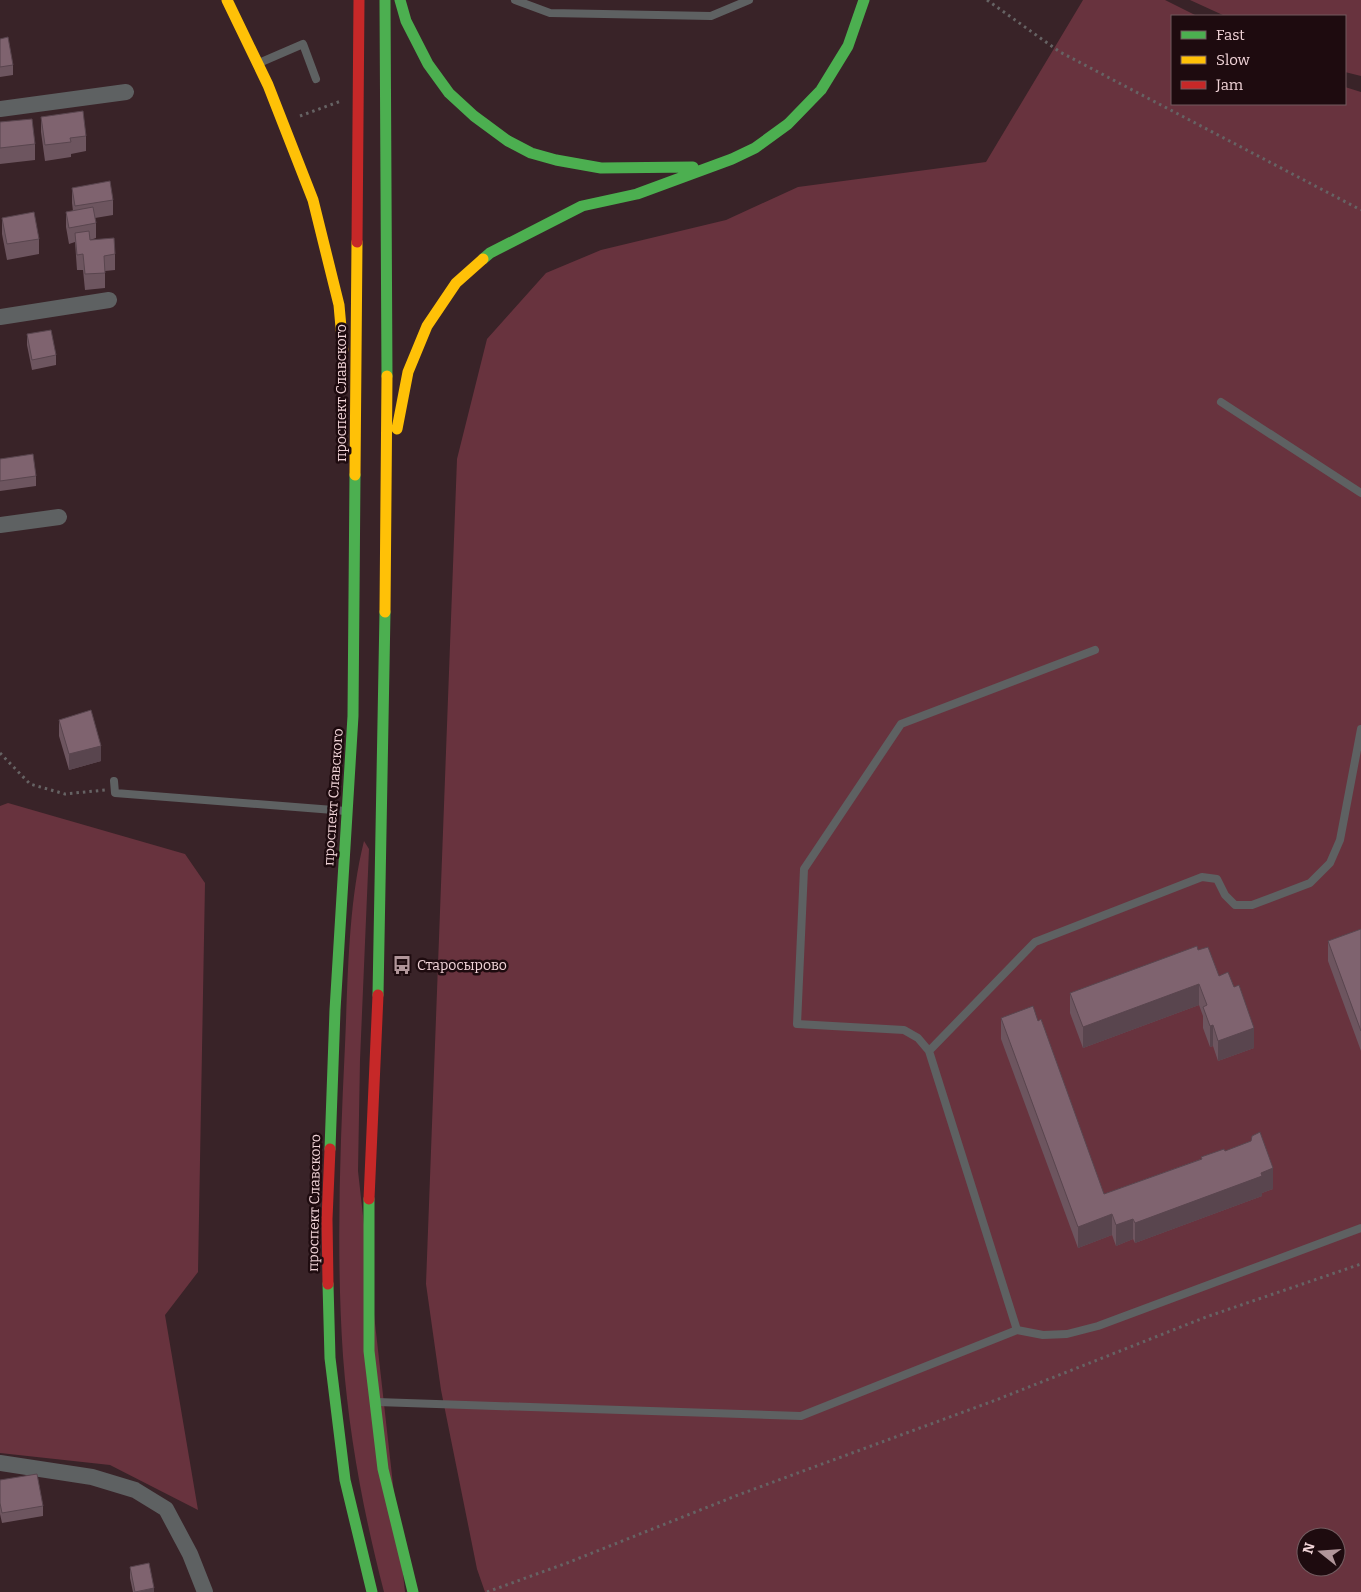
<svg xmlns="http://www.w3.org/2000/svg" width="1361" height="1592" font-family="Bitter,serif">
<rect width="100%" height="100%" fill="#392328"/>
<!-- green -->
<path fill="#68333e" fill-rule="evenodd" d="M1083 0H1165L1197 16H1172V104H1345V87L1361 92V1592H485L477 1569 441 1390 426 1284 457 459 487 339 546 273 601 250 726 220 798 187 986 162ZM1306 1537H1336V1567H1306Z
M1190 0H1361V76L1345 72V16H1225Z
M8 803 185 854 205 883 198 1272 165 1315 198 1510 110 1465 0 1453V806Z
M364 841 369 849 360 1060 358 1171 405 1592H384C364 1515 349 1436 343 1356 336 1253 340 1148 345 1045 348 979 348 905 364 841Z"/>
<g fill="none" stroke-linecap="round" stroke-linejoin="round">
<!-- path -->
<path stroke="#666364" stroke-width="3" stroke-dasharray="2.5 4" stroke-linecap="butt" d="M987 0 1060 52 1361 210
M300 116 341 101
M0 753 30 784 65 794 105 790
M487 1592 567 1563 738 1495 996 1400 1206 1317 1361 1264"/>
<!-- lane -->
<path stroke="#5e6162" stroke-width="8" d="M515 0 550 13 711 16 749 0
M259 63 303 44 316 79
M1221 402 1361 493
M114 781 115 793 346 811
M929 1051 918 1038 904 1030 797 1024 804 869 901 724 1095 650
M1017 1330 929 1051 1035 942 1202 877 1217 879 1225 895 1235 905H1252L1310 883 1330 863 1340 840 1361 729
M377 1402 801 1416 1017 1330 1043 1335 1067 1334 1098 1326 1361 1228"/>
<!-- street -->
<path stroke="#5e6162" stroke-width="16" d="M0 109 126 92
M0 317 109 300
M0 525 59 517
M0 1463 92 1477 135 1490 166 1509 190 1554 205 1592"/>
<!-- fast -->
<path stroke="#4caf50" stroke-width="11" d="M385 0 387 376
M400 0 406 21 428 64 449 93 474 116 508 141 531 153 556 160 601 168 693 167
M483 259 490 253 582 206 637 194 732 159 755 148 788 124 821 90 848 46 864 0
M378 995 385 612
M330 1149 335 1010 353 716 355 475
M369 1199V1351L383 1469 413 1592
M328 1284 330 1358 345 1480 372 1592"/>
<!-- slow -->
<path stroke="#ffc107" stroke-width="11" d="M227 0 268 85 313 200 339 305 343 350
M397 429 408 372 427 326 456 283 483 259
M355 475 357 242
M385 612 387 376"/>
<!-- jam -->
<path stroke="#c62828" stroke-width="11" d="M357 242 359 0
M369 1199 378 995
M328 1284 327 1219 330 1149"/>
</g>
<!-- wall -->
<path fill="#6d555f" d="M0 39 13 65V75L0 77Z
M41 117 86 136V151L71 154V157L45 161 41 132Z
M0 122 35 144V160L0 164Z
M72 188 113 200V215L95 218 96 223V238L90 240 115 254V270L105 271V288L85 290 83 270H77L75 242 69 244 66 227V212L73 211 72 203Z
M2 218 39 239V254L7 260 2 234Z
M27 334 56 355V365L32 370 27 345Z
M0 459 36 476V486L0 491Z
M59 720 101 761 69 770 59 736Z
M1361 929V1051L1328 961V941Z
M1198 950 1254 1048 1218 1061 1213 1046 1210 1047 1203 1028V1016L1199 1005 1083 1048 1070 1013V993Z
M1001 1018 1104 1194 1201 1159V1157L1225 1151 1273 1189 1262 1193V1196L1135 1243 1133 1239 1116 1246 1112 1235 1078 1248 1001 1039Z
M0 1480 43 1506V1516L2 1523 0 1514Z
M130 1567 154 1592H133L130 1578Z"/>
<!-- shaded-wall -->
<path fill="#59454e" d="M101 746V761L69 770V754Z
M1199 984V1005L1083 1048V1027Z
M1213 1025V1046L1210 1047V1026Z
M1254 1028V1048L1218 1061V1041Z
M1273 1168V1189L1262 1193V1196L1135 1243V1223Z
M1112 1214V1235L1078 1248V1227Z
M1133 1219V1239L1116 1246V1225Z
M154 1588V1592H138Z"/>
<!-- building -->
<path fill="#7f636f" stroke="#59454e" d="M8 37 13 65 0 67V39Z
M83 111 86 136 70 138 71 142 45 145 41 117Z
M32 119 35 144 0 148V122Z
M110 181 113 200 75 206 72 188Z
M93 207 96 223 69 228 66 212Z
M34 212 39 239 7 244 2 218Z
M89 231 90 240 114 238 115 254 104 256 105 273 85 274 83 254 77 255 75 233Z
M51 330 56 355 32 360 27 334Z
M33 454 36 476 0 481V459Z
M91 710 101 746 69 754 59 720Z
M1361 929V1031L1328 941Z
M1197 946 1198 950 1208 947 1219 976 1228 972 1234 987 1239 985 1254 1028 1218 1041 1213 1025 1210 1026 1203 1007 1207 1005 1199 984 1083 1027 1070 993Z
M1033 1006 1038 1021 1041 1019 1104 1194 1202 1159 1201 1157 1224 1149 1225 1151 1251 1141 1252 1136 1260 1132 1273 1168 1261 1173 1262 1176 1135 1223 1133 1219 1116 1225 1112 1214 1078 1227 1001 1018Z
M37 1474 43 1506 2 1513 0 1503V1480Z
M149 1563 154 1588 135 1592 130 1567Z"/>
<!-- icons -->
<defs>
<g id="bus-bare" transform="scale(1.5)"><path d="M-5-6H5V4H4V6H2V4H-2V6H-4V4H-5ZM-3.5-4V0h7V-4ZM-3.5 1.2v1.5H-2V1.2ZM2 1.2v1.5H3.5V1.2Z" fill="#b1969a" stroke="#1e0b0f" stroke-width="2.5" paint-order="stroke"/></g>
</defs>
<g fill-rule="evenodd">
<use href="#bus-bare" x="402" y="965"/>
</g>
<g text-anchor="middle" stroke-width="5" stroke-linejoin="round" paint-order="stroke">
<!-- street labels -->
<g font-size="14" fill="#f1d4d8" stroke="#1e0b0f">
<text transform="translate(341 393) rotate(-90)" y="5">проспект Славского</text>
<text transform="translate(333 797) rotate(-86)" y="5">проспект Славского</text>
<text transform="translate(314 1203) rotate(-89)" y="5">проспект Славского</text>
</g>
<!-- poi labels -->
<g font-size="14" fill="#f1d4d8" stroke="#1e0b0f" text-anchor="start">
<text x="417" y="970">Старосырово</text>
</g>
</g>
<!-- legend -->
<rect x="1171" y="15" width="175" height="90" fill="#1e0b0f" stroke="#725b5f"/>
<rect x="1181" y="31" width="25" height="8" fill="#4caf50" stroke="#725b5f"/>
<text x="1216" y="40" font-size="15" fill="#f1d4d8">Fast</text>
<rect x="1181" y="56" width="25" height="8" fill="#ffc107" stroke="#725b5f"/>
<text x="1216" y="65" font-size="15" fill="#f1d4d8">Slow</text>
<rect x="1181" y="81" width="25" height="8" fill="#c62828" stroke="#725b5f"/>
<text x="1216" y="90" font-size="15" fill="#f1d4d8">Jam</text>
<!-- north arrow -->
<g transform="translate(1321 1552) rotate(287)"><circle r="24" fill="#1e0b0f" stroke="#725b5f"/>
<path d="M0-4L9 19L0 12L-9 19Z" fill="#b1969a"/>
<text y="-8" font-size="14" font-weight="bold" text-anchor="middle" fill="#f1d4d8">N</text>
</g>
</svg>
